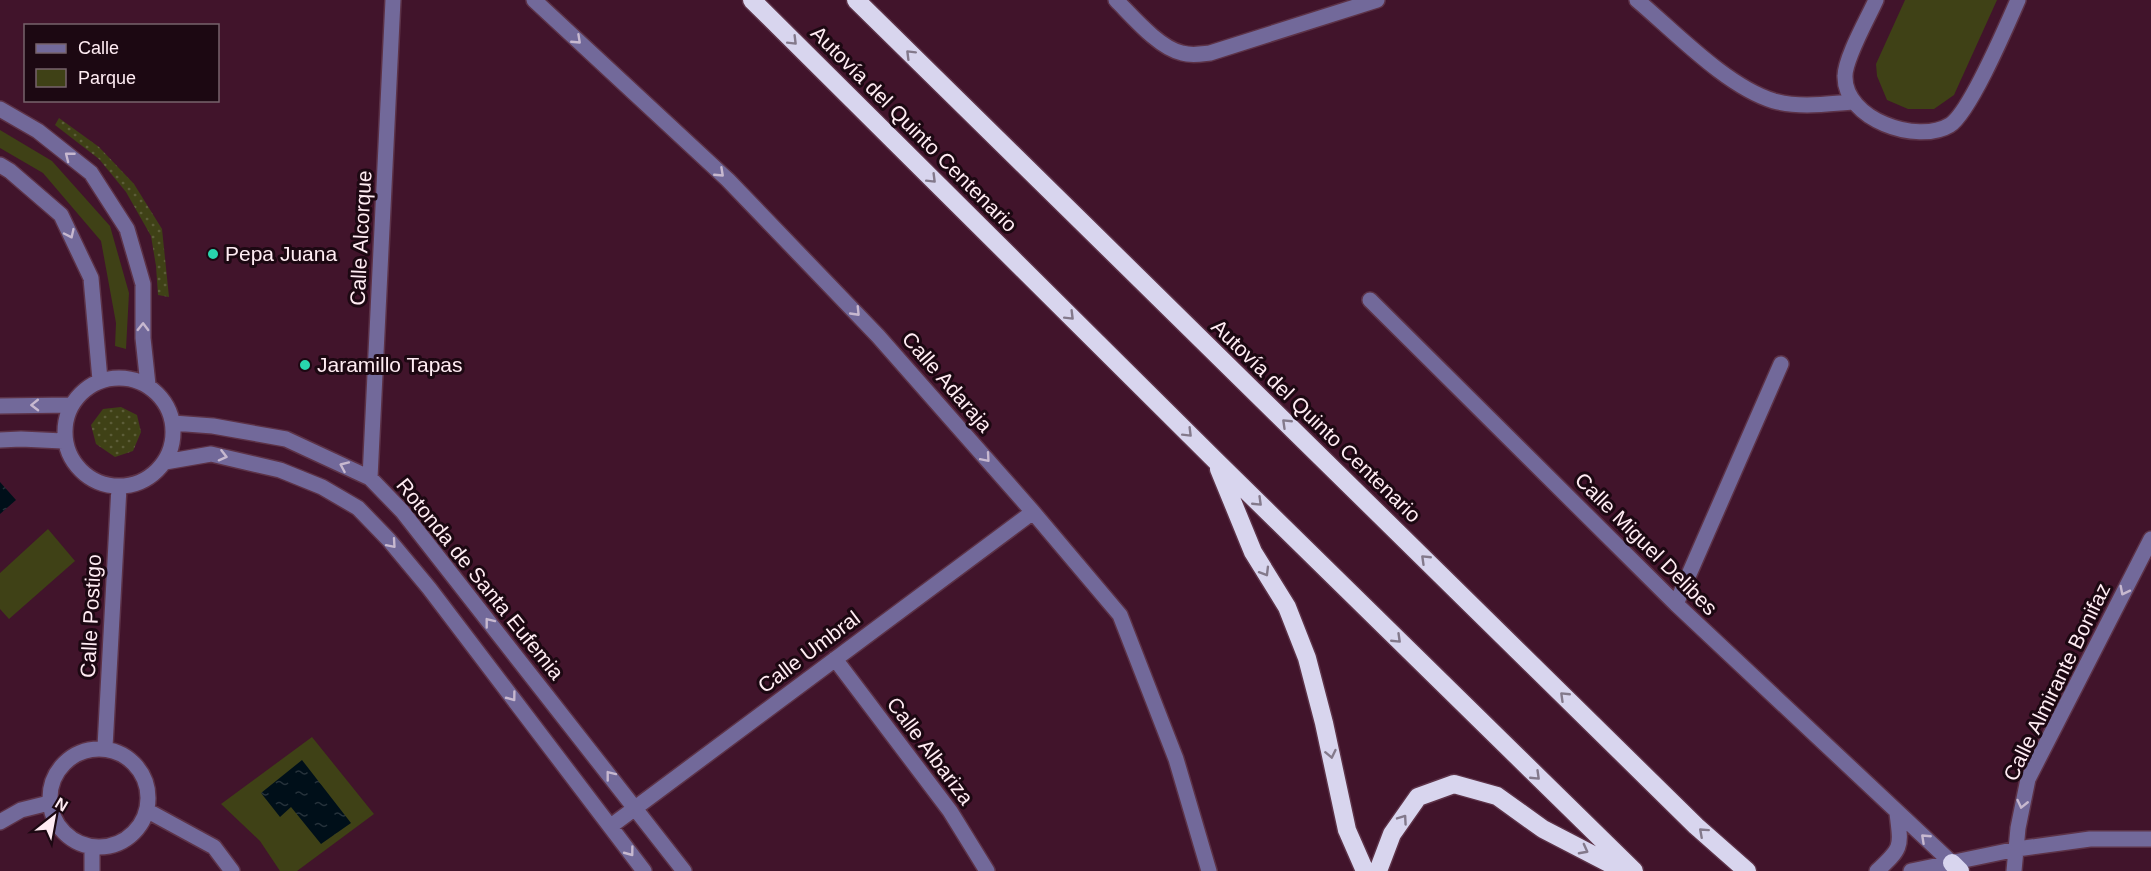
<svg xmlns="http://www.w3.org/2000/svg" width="2151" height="871" font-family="Helvetica,sans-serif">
<defs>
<pattern id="garden-dots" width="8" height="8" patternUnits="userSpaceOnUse" patternTransform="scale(1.5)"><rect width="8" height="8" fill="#3f4116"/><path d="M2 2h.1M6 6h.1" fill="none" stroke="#5c5d38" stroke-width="1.8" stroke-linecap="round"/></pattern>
<pattern id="water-ripples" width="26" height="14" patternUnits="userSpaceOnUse" patternTransform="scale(1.5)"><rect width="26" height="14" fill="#000f19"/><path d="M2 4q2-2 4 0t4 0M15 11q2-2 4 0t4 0" fill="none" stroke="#26323b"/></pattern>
</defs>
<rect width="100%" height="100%" fill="#41142b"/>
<!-- green -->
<path fill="#3f4116" d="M1905 0H1997L1954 95 1934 109H1908L1887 100 1877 76 1876 64Z
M0 130 52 161 110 226 129 293 126 349 115 346 116 323 101 241 43 173 0 148Z
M48 529 75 561 9 619 0 609V573Z
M312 737 374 814 297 871H280L260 841 221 804Z"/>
<!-- garden -->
<path fill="url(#garden-dots)" d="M59 118 99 147 134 184 162 229 169 297 158 295 156 266 151 236 126 192 99 159 55 125Z
M121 407 137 415 141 432 133 451 115 457 96 444 91 425 103 409Z"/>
<!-- water -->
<path fill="url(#water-ripples)" d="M0 482 16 500 0 514Z
M302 760 351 823 321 844 291 807 280 817 261 793Z"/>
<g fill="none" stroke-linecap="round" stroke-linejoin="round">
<!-- street casing -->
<g stroke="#5c3247" stroke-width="18">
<path id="street" d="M534 0 728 180 878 336 1033 512 1120 615 1176 759 1209 871
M1116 0C1133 17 1159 48 1182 53 1192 56 1201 54 1210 53L1377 0
M1637 0C1675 32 1727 87 1774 101 1800 108 1826 104 1852 102
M1876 0C1868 18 1845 58 1845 76 1844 119 1917 145 1950 125 1970 112 2007 25 2018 0
M0 109 38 131 91 173 127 229 143 284V338L148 385
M0 165 10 171 61 215 91 278 100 380
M1370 300 1676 604 1952 863
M65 432a54 54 0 1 1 108 0a54 54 0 1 1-108 0Z
M0 406 70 405
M173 423 213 426 286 439 370 478 402 511 684 871
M0 440 21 439 63 441
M165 462 211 454 280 470 322 487 358 508 389 540 429 588 644 871
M370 478 393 0
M1676 604 1781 364
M835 659 950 811 987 871
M105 747 119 487
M50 798a49 49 0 1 1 98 0a49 49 0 1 1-98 0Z
M148 811 214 847 232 871
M0 822 21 810 49 803
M611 826 1033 512
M92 847V871
M1877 871C1903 847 1901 847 1897 813
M1911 871 2017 849 2090 839H2151
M2014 871 2018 828 2028 779 2151 539"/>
</g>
<!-- highway casing -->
<g stroke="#5c3247" stroke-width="21">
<path id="highway" d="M752 0 1216 461 1634 871
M856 0 1696 826 1747 871
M1219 469 1253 552 1287 607 1307 658 1324 723 1347 830 1365 871
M1952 863 1960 871
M1378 871 1392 834 1418 797 1454 784 1497 796 1543 829 1624 871"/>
</g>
<!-- street -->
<use href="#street" stroke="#72699a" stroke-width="15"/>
<!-- highway -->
<use href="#highway" stroke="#d8d5ee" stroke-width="18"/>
</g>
<!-- one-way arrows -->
<defs><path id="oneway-chevron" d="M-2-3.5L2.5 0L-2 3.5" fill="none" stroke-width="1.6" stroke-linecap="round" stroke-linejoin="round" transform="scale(1.5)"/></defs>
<g stroke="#c7b8cf">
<use href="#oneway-chevron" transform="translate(577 40) rotate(43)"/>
<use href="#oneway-chevron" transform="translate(69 156) rotate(-142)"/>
<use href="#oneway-chevron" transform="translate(720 173) rotate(43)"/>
<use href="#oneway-chevron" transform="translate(70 234) rotate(65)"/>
<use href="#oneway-chevron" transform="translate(856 312) rotate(46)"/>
<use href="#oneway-chevron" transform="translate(143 327) rotate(-89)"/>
<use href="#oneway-chevron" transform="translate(35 405) rotate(179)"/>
<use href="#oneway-chevron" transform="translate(223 456) rotate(14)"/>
<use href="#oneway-chevron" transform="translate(986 458) rotate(49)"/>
<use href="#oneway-chevron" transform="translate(344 466) rotate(-156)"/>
<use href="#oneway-chevron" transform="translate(392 544) rotate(49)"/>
<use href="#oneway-chevron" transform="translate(2124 591) rotate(117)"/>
<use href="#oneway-chevron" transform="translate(489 622) rotate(-128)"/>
<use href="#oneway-chevron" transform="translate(512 697) rotate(53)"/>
<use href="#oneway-chevron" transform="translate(610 775) rotate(-128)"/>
<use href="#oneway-chevron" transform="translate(2022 804) rotate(103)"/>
<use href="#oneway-chevron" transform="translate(1925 838) rotate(-137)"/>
<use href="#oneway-chevron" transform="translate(630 852) rotate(53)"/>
</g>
<g stroke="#83798b">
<use href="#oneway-chevron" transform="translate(793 41) rotate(45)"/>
<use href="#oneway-chevron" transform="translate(910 54) rotate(-135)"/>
<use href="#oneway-chevron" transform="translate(932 179) rotate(45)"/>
<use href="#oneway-chevron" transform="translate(1070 316) rotate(45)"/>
<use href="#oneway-chevron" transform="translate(1286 423) rotate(-136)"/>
<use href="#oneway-chevron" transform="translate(1188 433) rotate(45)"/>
<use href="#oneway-chevron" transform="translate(1258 502) rotate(44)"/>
<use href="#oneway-chevron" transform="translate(1425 559) rotate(-136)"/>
<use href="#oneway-chevron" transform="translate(1265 572) rotate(59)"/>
<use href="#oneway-chevron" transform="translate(1397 639) rotate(44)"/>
<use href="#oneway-chevron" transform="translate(1564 696) rotate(-136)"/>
<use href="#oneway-chevron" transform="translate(1331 754) rotate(78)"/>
<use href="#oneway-chevron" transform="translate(1536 776) rotate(44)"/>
<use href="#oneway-chevron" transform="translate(1403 819) rotate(-55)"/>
<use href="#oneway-chevron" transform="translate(1703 832) rotate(-138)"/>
<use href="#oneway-chevron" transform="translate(1584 850) rotate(28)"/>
</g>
<!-- markers -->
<g fill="#28d5ad" stroke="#1c0812" stroke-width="2">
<circle cx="213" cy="254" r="6"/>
<circle cx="305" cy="365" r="6"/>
</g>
<g text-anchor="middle" stroke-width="6" stroke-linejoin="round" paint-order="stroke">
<!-- street labels -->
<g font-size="21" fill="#ffecf3" stroke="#1c0812">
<text transform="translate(914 129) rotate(45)" y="7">Autovía del Quinto Centenario</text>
<text transform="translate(361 238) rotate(-87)" y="7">Calle Alcorque</text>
<text transform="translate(947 382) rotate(49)" y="7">Calle Adaraja</text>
<text transform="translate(1316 421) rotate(44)" y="7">Autovía del Quinto Centenario</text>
<text transform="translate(1646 544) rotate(45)" y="7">Calle Miguel Delibes</text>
<text transform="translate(480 579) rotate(51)" y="7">Rotonda de Santa Eufemia</text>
<text transform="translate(91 616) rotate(-87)" y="7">Calle Postigo</text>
<text transform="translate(809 652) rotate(-37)" y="7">Calle Umbral</text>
<text transform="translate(2057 682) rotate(-64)" y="7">Calle Almirante Bonifaz</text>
<text transform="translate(930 751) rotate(53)" y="7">Calle Albariza</text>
</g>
<!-- poi labels -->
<g font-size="21" fill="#ffecf3" stroke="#1c0812" text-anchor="start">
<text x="225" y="261">Pepa Juana</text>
<text x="317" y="372">Jaramillo Tapas</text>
</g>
</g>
<!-- legend -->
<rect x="24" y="24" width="195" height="78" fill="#1c0812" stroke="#77636c" stroke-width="1.5"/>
<rect x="36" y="44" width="30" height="9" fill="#72699a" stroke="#77636c" stroke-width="1.5"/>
<text x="78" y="54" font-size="18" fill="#ffecf3">Calle</text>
<rect x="36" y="69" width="30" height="18" fill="#3f4116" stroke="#77636c" stroke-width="1.5"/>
<text x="78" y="84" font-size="18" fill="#ffecf3">Parque</text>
<!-- north arrow -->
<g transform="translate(54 817) rotate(31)" stroke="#1c0812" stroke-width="4.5" paint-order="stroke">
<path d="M0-4.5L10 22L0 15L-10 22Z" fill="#ffecf3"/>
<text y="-9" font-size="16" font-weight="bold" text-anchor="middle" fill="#ffecf3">N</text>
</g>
</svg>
